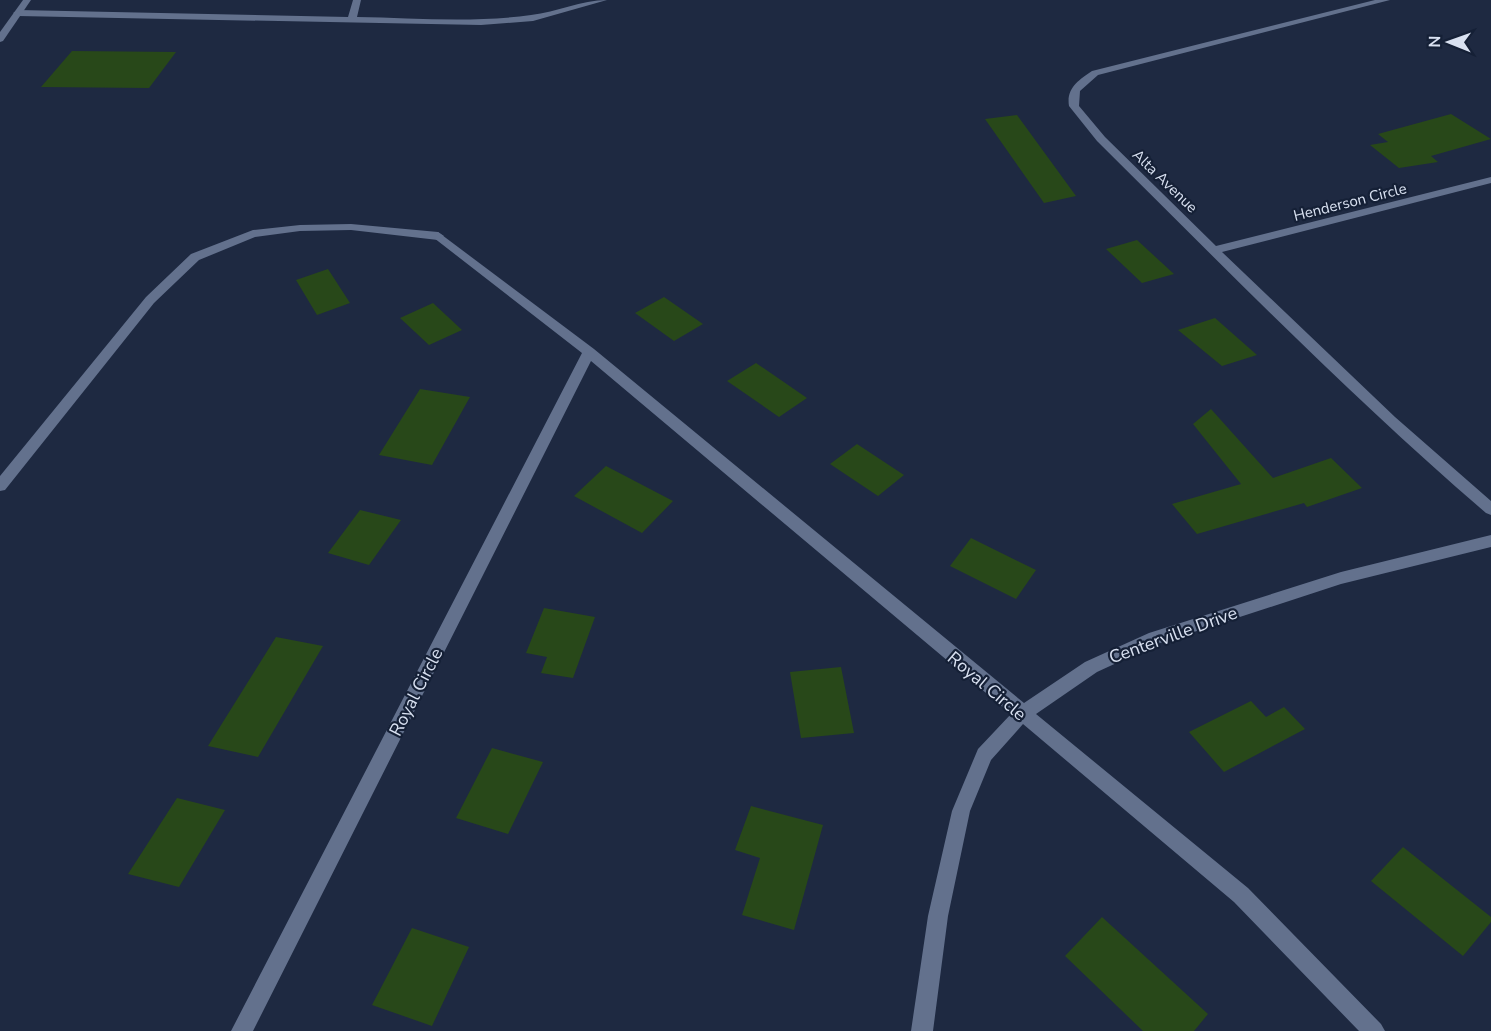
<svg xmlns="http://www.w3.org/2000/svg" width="1491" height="1031" font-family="'Nunito Sans',sans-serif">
<rect width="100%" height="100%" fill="#1e2941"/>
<!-- building -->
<path fill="#284819" d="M72 51 176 52 149 88 41 87Z
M1451 114 1491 139 1431 156 1438 162 1399 168 1370 145 1388 142 1378 134Z
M1017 115 1076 196 1044 203 985 119Z
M1137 240 1174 274 1142 283 1106 249Z
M328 269 350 303 317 315 296 280Z
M664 297 703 324 674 341 635 313Z
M433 303 462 330 429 345 400 318Z
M1215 318 1257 355 1222 366 1178 330Z
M756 363 807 398 779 417 727 381Z
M420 389 470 397 432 465 379 455Z
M1211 409 1273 478 1331 458 1362 488 1307 507 1304 503 1197 534 1172 504 1241 484 1193 424Z
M857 444 904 475 878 496 830 464Z
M606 466 673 501 642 533 574 496Z
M360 510 401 520 369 565 328 553Z
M971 538 1036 570 1016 599 950 566Z
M544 608 595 617 573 678 541 673 547 657 526 653Z
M276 637 323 646 258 757 208 746Z
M841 667 854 733 801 738 790 672Z
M1251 701 1266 717 1284 707 1305 729 1224 772 1189 732Z
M492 748 543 762 508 834 456 818Z
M177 798 225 810 179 887 128 874Z
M751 806 823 825 794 930 742 915 760 858 735 850Z
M1403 847 1491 917V922L1463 956 1371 881Z
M1102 917 1208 1014 1194 1031H1143L1065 956Z
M412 928 469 947 432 1026 372 1005Z"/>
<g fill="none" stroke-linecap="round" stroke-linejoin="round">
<!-- lane -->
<path fill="#63718d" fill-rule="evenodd" d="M351 224 438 232 444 236 438 240 351 230 300 231 255 237 199 260 154 303 5 490 0 491V476L146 297 191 254 253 230 300 225Z"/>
<!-- street -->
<path fill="#63718d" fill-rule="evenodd" d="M353 0H361L357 17C414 18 474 23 531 15 557 12 581 0 607 0L533 21 481 25 18 16 13 13 18 10 348 17Z
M1375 0H1390L1098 75 1080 91 1079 106 1105 137 1216 246 1491 177V183L1222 252 1395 417 1491 501V515L1486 513C1350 396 1225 268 1097 141L1069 106C1066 88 1079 80 1092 71Z
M438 232 594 349 1024 703 1085 662 1149 633 1341 572 1491 535V547L1341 584 1160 643 1097 672 1036 714 1248 888 1381 1024 1385 1031H1359L1234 902 1023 724 991 760 970 811 948 916 933 1031H911L928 916 952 811 978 749 1011 714 591 361 253 1031H231L582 353 434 238V234Z"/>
<!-- secondary -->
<path fill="#63718d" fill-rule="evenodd" d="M23 0H31L3 41 0 42V32Z"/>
</g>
<g text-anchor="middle" stroke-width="4.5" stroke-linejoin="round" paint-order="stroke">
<!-- far-street labels -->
<g font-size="15" fill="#d9e1f1" stroke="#152036">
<text transform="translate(1165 181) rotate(44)" y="5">Alta Avenue</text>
<text transform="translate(1350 202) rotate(-14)" y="5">Henderson Circle</text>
</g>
<!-- street labels -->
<g font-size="18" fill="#d9e1f1" stroke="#152036">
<text transform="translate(1173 635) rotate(-20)" y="6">Centerville Drive</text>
<text transform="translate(987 686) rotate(40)" y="6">Royal Circle</text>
<text transform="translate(416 692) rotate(-63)" y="6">Royal Circle</text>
</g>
</g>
<!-- north arrow -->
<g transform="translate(1449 42) rotate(271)" stroke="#152036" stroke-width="4.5" paint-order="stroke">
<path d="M0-4.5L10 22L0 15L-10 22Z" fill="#d9e1f1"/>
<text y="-9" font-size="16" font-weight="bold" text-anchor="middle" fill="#d9e1f1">N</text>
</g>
</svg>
